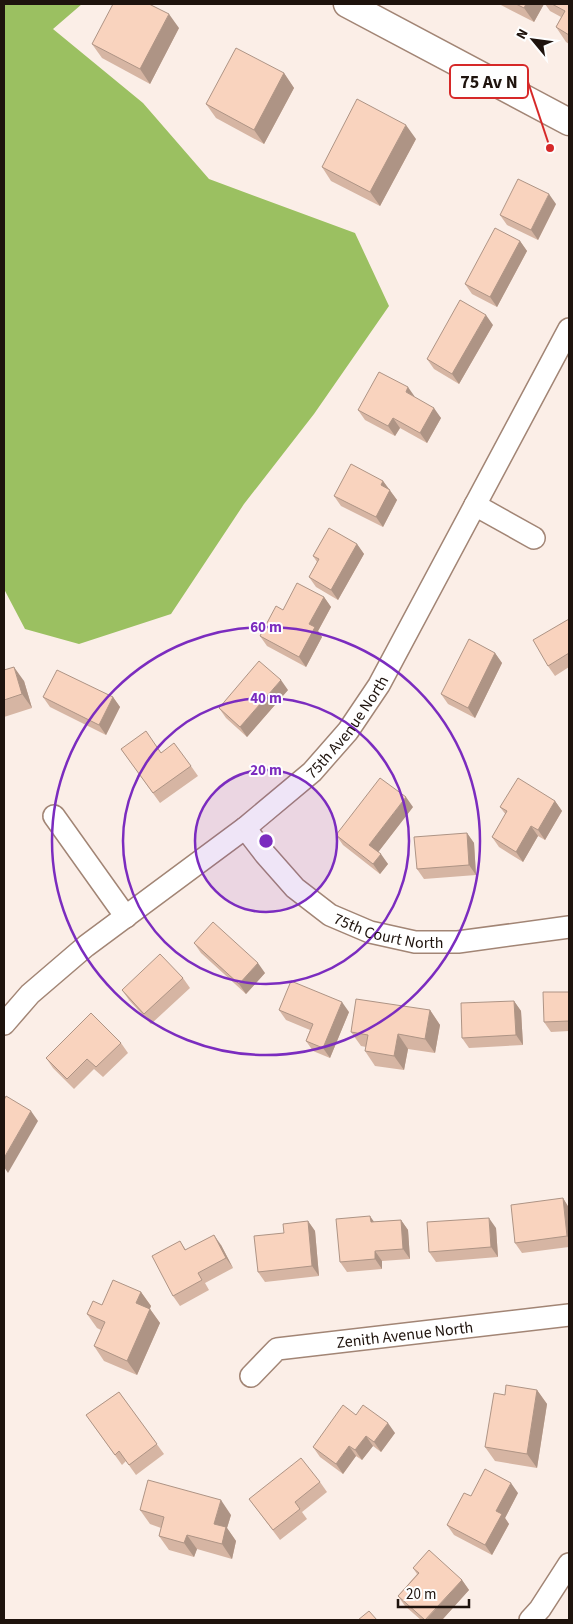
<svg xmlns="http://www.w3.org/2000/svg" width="573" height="1624" font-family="'Source Sans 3',sans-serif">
<rect width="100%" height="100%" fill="#fbeee7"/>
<!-- forest -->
<path fill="#9bc061" d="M4 4H82L53 29 143 103 209 179 355 233 389 306 314 414 244 504 171 614 79 644 25 629 4 589Z"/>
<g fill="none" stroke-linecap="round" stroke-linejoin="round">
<!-- minor casing -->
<g stroke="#a28575" stroke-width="24">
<g id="minor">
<path d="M475 505 534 538"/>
<path d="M54 816 126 917"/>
<path id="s1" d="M245 828 265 854 295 888 330 915 370 932 415 942H458L569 927"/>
<path id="s2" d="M4 1024 30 994 86 946 245 828 312 772 348 731 379 685 569 329"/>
<path id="s3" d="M251 1376 277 1349 569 1315"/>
<path d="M530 1620 540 1609 569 1564"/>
</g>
</g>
<!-- tertiary casing -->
<g stroke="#a28575" stroke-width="29">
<path id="tertiary" d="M347 4 569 122"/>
</g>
<!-- minor -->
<use href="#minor" stroke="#fff" stroke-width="21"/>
<!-- tertiary -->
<use href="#tertiary" stroke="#fff" stroke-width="26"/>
</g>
<!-- wall -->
<path fill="#d6b5a3" d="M499 4H544L534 22Z
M545 4H569V44L566 42 556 27 561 17 550 11Z
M179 28 150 84 102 58 92 44Z
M284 73 294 88 264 144 216 118 206 104Z
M416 139 380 206 331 181 322 167Z
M556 204 538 240 507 225 500 215Z
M520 241 527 251 497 307 472 294 465 284Z
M493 325 459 384 434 369 427 359Z
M415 397 441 418 427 443 400 428 395 436 365 420 358 410Z
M383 481 397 500 383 527 341 506 334 496Z
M357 544 364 554 338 600 316 587 309 577 317 562 313 556Z
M324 597 331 607 318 631 322 637 306 667 267 646 260 636 283 610Z
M569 619V667L555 676 548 666Z
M495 653 502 663 475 718 448 704 441 694Z
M4 670 24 681 32 708 4 717Z
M288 690 247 737 226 718 219 708Z
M43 697H113L120 707 106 735 50 707Z
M121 749 161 753 191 766 198 776 160 803Z
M555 801 562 811 545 840 538 836 523 862 499 847 492 837 506 815 500 807Z
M413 807 378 852 388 864 380 874 343 845 336 835Z
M467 833 474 843 476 875 424 879 417 869Z
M194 943 265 973 246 994 201 953Z
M183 978 190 988 151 1024 129 1000 122 990Z
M569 992V1031L551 1032 544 1022Z
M514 1001 521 1011 523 1045 469 1048 462 1038Z
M279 1010 349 1012 330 1058 313 1051 306 1041 310 1030 286 1020Z
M430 1010 440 1025 435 1053 408 1049 404 1070 375 1066 365 1051 366 1047 361 1046 351 1032Z
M121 1043 128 1053 103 1077 94 1069 74 1089 53 1068 46 1058Z
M563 1198 569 1208V1247L522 1253 515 1243Z
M401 1220 408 1230 410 1259 382 1261V1269L347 1272 340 1262 375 1222Z
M308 1221 315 1231 319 1276 265 1282 258 1272 284 1233Z
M496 1228 498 1257 436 1262 429 1252Z
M180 1241 186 1250 221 1245 233 1268 205 1283 209 1290 180 1306 173 1296Z
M141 1292 151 1306 150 1309 160 1323 137 1375 104 1361 94 1346 101 1330 97 1328 87 1314 102 1305Z
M537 1390 547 1404 537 1468 495 1461 485 1447 505 1395Z
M119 1392 164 1454 136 1475 126 1461 122 1465 86 1415Z
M356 1415 395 1433 381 1452 373 1446 362 1460 356 1456 343 1474 320 1457 313 1447Z
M320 1482 327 1492 302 1512 307 1519 280 1540 249 1499Z
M518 1493 505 1518 509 1524 492 1555 454 1535 447 1525 471 1496Z
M140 1510 231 1515 227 1528 236 1541 232 1559 197 1549 194 1557 169 1550 159 1536 161 1528 150 1524Z
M413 1568 462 1580 469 1590 442 1620H421L405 1606 398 1596 417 1574Z"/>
<!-- shaded-wall -->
<path fill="#ae9485" d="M526 4H544L534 22 524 8Z
M169 14 179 28 150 84 140 69Z
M284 73 294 88 264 144 254 130Z
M406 125 416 139 380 206 370 192Z
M549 194 556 204 538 240 531 230Z
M520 241 527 251 497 307 490 297Z
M486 315 493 325 459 384 452 374Z
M408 387 415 397 406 392Z
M434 408 441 418 427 443 420 433Z
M393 418 400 428 395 436 388 426Z
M383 481 397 500 383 527 376 517 381 485Z
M357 544 364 554 338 600 331 590Z
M324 597 331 607 318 631 322 637 306 667 299 657 309 624Z
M495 653 502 663 475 718 468 708Z
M14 667 24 681 32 708 22 694Z
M281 680 288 690 247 737 240 727Z
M113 697 120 707 106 735 99 725Z
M406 797 413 807 376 855 369 845Z
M555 801 562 811 545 840 538 830Z
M531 826 538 836 523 862 516 852Z
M467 833 474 843 476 875 469 865Z
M381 854 388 864 380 874 373 864Z
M258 963 265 973 246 994 239 984Z
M514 1001 521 1011 523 1045 516 1035Z
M342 1002 349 1012 330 1058 323 1048Z
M430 1010 440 1025 435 1053 425 1039Z
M398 1034 408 1049 404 1070 394 1056Z
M31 1111 38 1121 8 1173 4 1167V1158Z
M563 1198 569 1208V1239L567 1236Z
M370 1216 377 1226 371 1222Z
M489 1218 496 1228 498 1257 491 1247Z
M401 1220 408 1230 410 1259 403 1249Z
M308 1221 315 1231 319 1276 312 1266Z
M214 1235 221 1245 233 1268 226 1258Z
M375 1251 382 1261V1269L375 1259Z
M141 1292 151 1306 146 1317 136 1303Z
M150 1309 160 1323 137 1375 127 1361Z
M537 1390 547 1404 537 1468 527 1454Z
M388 1423 395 1433 381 1452 374 1442Z
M366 1436 373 1446 362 1460 355 1450Z
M349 1446 356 1456 343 1474 336 1464Z
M511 1483 518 1493 505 1518 509 1524 492 1555 485 1545 496 1511Z
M221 1500 231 1515 227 1528 236 1541 232 1559 222 1544 214 1524Z
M187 1535 197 1549 194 1557 184 1543Z
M462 1580 469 1590 442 1620H426Z"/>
<!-- building -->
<path fill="#f9d3be" stroke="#ae9485" d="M113 4H149L169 14 140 69 92 44Z
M516 4H526L524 8Z
M552 4H569V35L556 27 565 11Z
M236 48 284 73 254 130 206 104Z
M357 99 406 125 370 192 322 167Z
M518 179 549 194 531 230 500 215Z
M495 228 520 241 490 297 465 284Z
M460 300 486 315 452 374 427 359Z
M379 372 408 387 406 392 434 408 420 433 393 418 388 426 358 410Z
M351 464 383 481 381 485 390 490 376 517 334 496Z
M329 528 357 544 331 590 309 577 319 559 313 556Z
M297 583 324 597 309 624 315 627 299 657 260 636 276 606 283 610Z
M569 619V654V653L548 666 533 640Z
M469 639 495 653 468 708 441 694Z
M259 661 281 680 240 727 219 708Z
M14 667 22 694 4 700V670Z
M57 670 113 697 99 725 43 697Z
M146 731 161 753 174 743 191 766 153 793 121 749Z
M380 778 406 797 369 845 381 854 373 864 336 835Z
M518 778 555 801 538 830 531 826 516 852 492 837 507 811 500 807Z
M467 833 469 865 417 869 414 837Z
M213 922 258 963 239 984 194 943Z
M160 954 183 978 144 1014 122 990Z
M291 981 342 1002 323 1048 306 1041 313 1024 279 1010Z
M543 992H569V1021L544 1022Z
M356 999 430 1010 425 1039 398 1034 394 1056 365 1051 368 1035 351 1032Z
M514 1001 516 1035 462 1038 461 1003Z
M91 1013 121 1043 96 1067 87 1059 67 1079 46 1058Z
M6 1096 31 1111 4 1158V1100Z
M563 1198 567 1236 515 1243 511 1205Z
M370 1216 371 1222 401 1220 403 1249 375 1251V1259L340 1262 336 1219Z
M489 1218 491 1247 429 1252 427 1222Z
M308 1221 312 1266 258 1272 254 1236 284 1233 283 1224Z
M214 1235 226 1258 198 1273 202 1280 173 1296 152 1256 180 1241 185 1250Z
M113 1280 141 1292 136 1303 150 1309 127 1361 94 1346 105 1322 87 1314 93 1301 102 1305Z
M506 1385 537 1390 527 1454 485 1447 494 1393 505 1395Z
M119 1392 157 1444 129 1465 119 1451 115 1455 86 1415Z
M343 1405 356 1415 363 1405 388 1423 374 1442 366 1436 355 1450 349 1446 336 1464 313 1447Z
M301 1458 320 1482 295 1502 300 1509 273 1530 249 1499Z
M485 1469 511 1483 496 1511 502 1514 485 1545 447 1525 464 1493 471 1496Z
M148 1480 221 1500 214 1524 226 1527 222 1544 187 1535 184 1543 159 1536 164 1517 140 1510Z
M429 1550 462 1580 425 1620 398 1596 419 1573 413 1568Z
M369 1611 377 1620H358Z"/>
<!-- distance rings -->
<circle cx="266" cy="841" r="71" fill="#7b2cbf" fill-opacity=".12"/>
<g fill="none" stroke="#7b2cbf" stroke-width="2.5">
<circle cx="266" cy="841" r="71"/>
<circle cx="266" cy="841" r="143"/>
<circle cx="266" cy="841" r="214"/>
</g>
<g text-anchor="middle" stroke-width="4" stroke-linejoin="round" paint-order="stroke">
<!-- street labels -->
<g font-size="16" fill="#1e130d" stroke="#fefefe">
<text dy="6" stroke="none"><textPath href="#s2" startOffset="456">75th Avenue North</textPath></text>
<text dy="6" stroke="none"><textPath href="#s1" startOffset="184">75th Court North</textPath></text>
<text dy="6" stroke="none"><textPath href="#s3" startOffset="166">Zenith Avenue North</textPath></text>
</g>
</g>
<circle cx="266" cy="841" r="8" fill="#7b2cbf" stroke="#fefefe" stroke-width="2.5"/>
<g font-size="15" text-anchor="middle" font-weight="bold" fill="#7b2cbf" stroke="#fefefe" stroke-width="4" stroke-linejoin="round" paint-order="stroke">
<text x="266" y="632">60 m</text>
<text x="266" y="703">40 m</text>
<text x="266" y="775">20 m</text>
</g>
<!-- callouts -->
<path fill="none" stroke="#d62828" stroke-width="2" d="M550 148L528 82"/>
<circle fill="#d62828" stroke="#fefefe" stroke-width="2" cx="550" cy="148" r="5"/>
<rect fill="#fefefe" stroke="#d62828" stroke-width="2" x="450" y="65" width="78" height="33" rx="5"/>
<g font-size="18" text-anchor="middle" font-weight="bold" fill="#1e130d">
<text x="489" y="88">75 Av N</text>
</g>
<!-- border -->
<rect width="573" height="1624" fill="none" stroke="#1e130d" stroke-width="10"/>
<!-- north arrow -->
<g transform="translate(533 40) rotate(299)" stroke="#fefefe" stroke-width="4" paint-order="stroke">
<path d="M0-4L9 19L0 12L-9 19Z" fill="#1e130d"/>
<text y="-8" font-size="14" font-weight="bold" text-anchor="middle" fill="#1e130d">N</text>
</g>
<!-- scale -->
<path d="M398 1599v8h71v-8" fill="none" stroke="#1e130d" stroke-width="2.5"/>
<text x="406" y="1599" font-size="15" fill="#1e130d" stroke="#fefefe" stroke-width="4" paint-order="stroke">20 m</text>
</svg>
